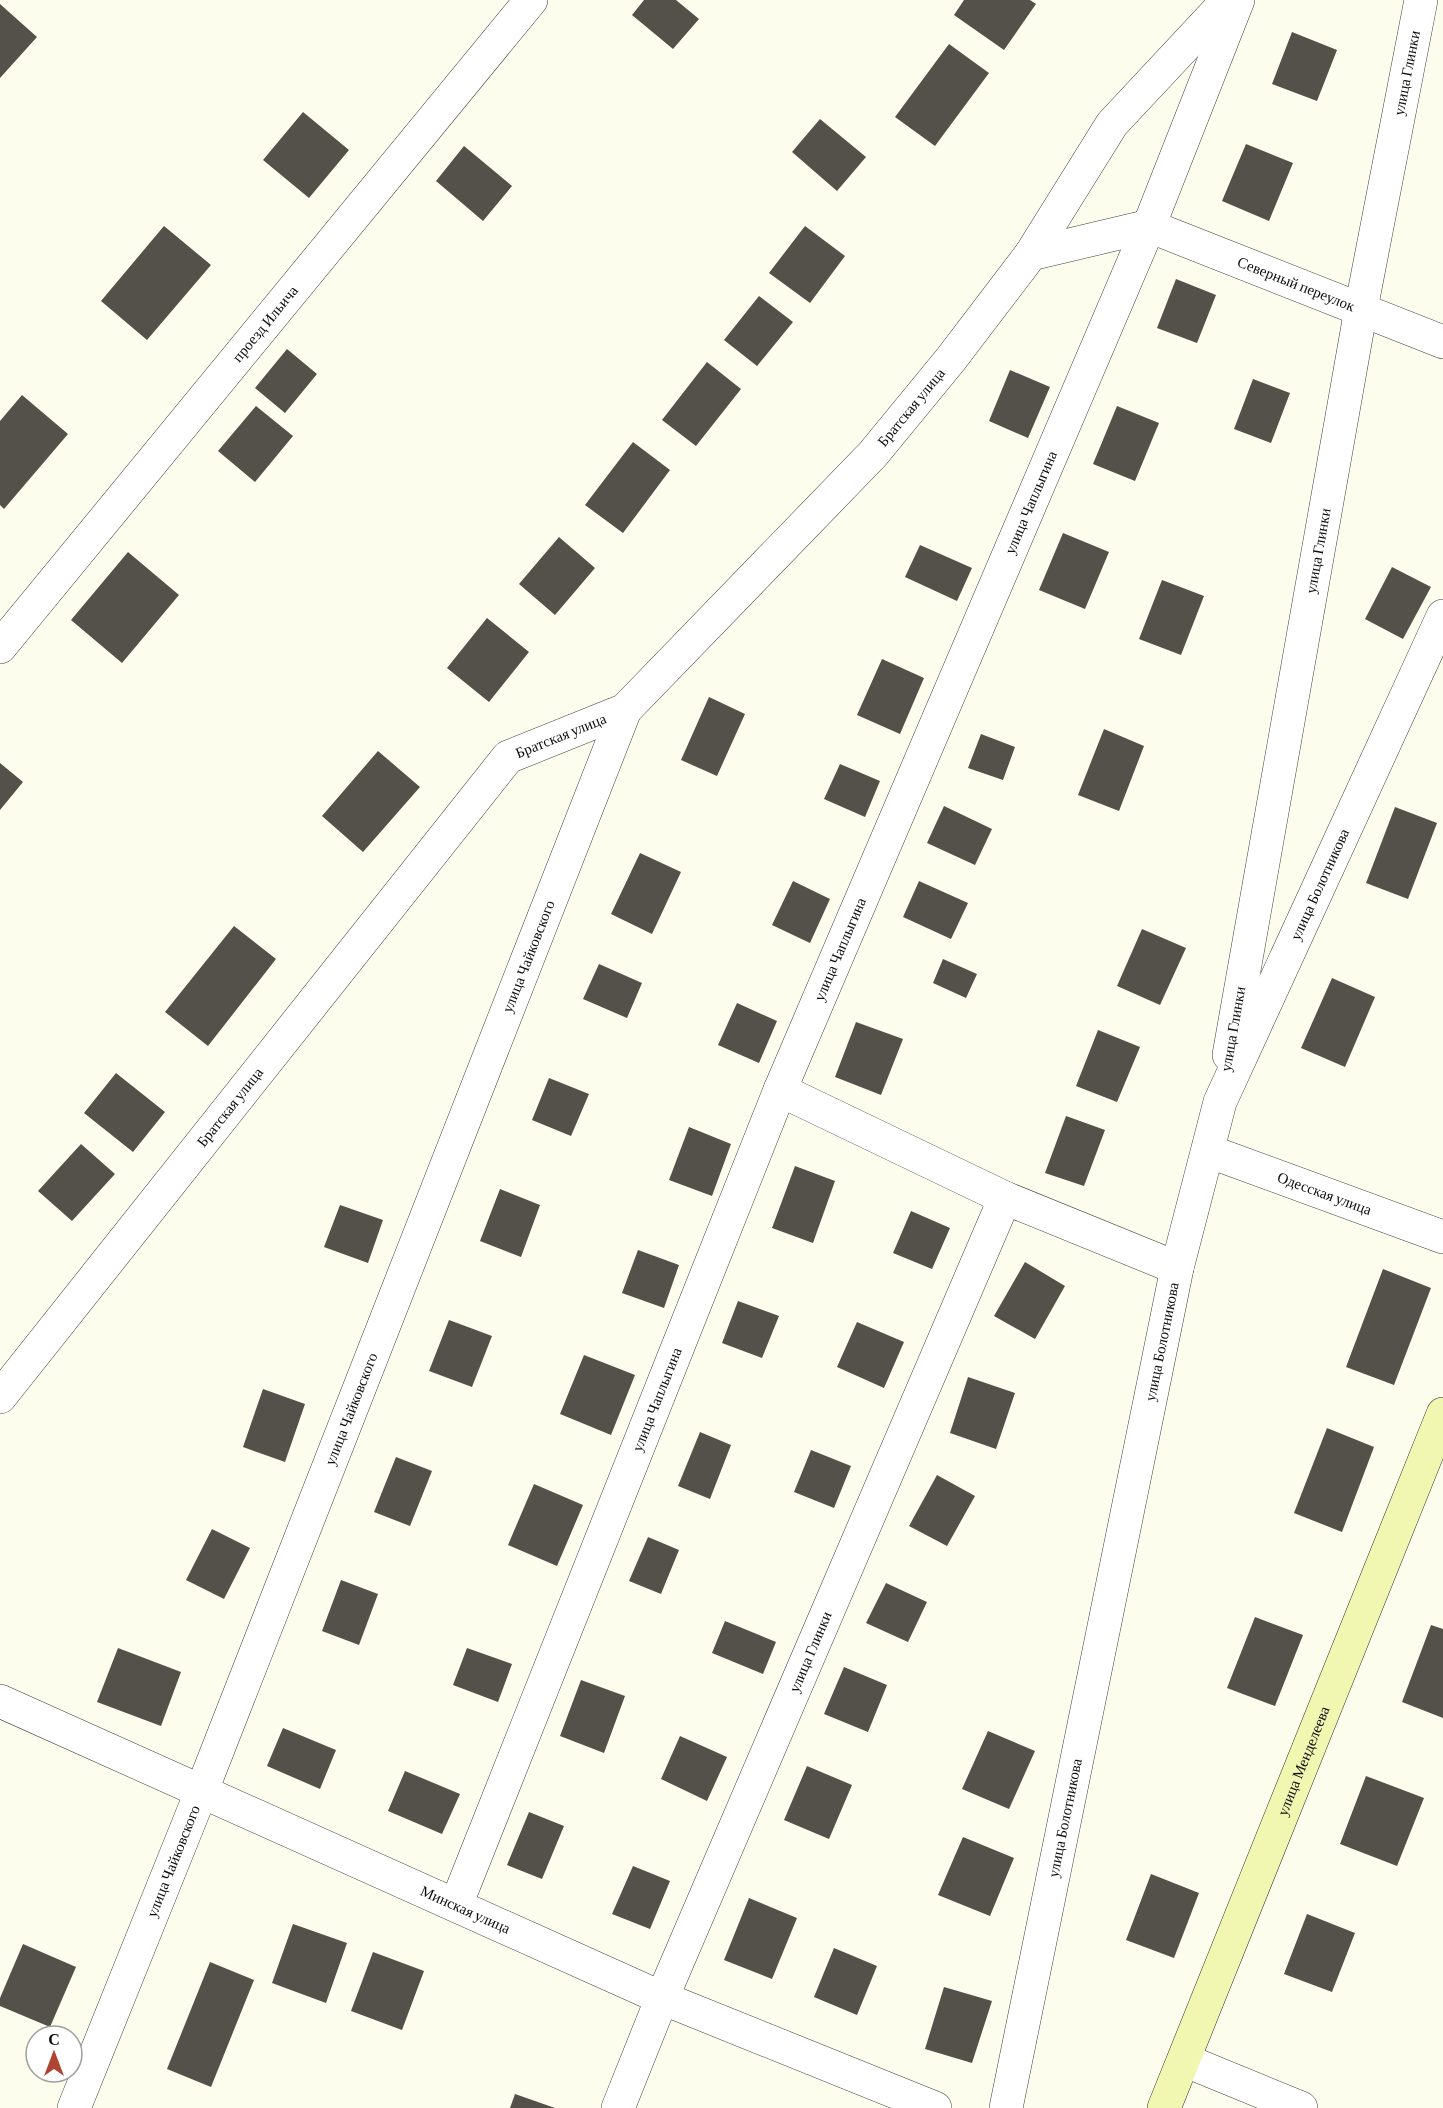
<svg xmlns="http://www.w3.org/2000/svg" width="1443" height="2108" font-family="'Crimson Pro',serif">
<rect width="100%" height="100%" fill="#fdfdee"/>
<!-- building -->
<path fill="#54504a" d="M644 0H676L699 19 673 49 632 15Z
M964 0H1030L1036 4 1004 50 954 15Z
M0 4 37 37 0 78Z
M1292 32 1337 50 1317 101 1272 84Z
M949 44 989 73 935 146 895 117Z
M303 112 349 150 309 198 263 160Z
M820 119 866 157 837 191 792 152Z
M1246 144 1293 163 1269 221 1222 201Z
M464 146 512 186 483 221 436 181Z
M164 226 211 265 147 340 101 301Z
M805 226 845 256 810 303 769 273Z
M1176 279 1216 295 1197 343 1157 328Z
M759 296 793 322 757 366 724 340Z
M287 349 317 374 285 413 255 388Z
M707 362 741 389 696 446 662 420Z
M1010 370 1050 387 1028 438 989 421Z
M1253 379 1290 393 1271 443 1234 429Z
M22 395 68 434 4 509 0 505V421Z
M256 406 293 436 255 482 218 451Z
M1117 406 1159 423 1135 481 1093 464Z
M633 442 670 470 623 533 585 505Z
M1063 533 1109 552 1085 609 1039 590Z
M559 537 595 568 555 615 519 584Z
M920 545 972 568 957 601 905 577Z
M128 552 179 595 122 663 71 620Z
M1392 567 1431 587 1403 639 1365 619Z
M1162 580 1204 596 1181 655 1139 639Z
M487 618 529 652 489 702 447 668Z
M882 659 924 678 900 734 857 715Z
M709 697 745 714 717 776 681 760Z
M1104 729 1144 746 1119 811 1078 795Z
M981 734 1015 747 1003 780 968 768Z
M378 751 420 787 363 852 322 816Z
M0 763 23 782 0 810Z
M840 764 880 781 865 817 824 799Z
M944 806 992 829 975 865 927 843Z
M1395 807 1437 823 1408 899 1366 883Z
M640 853 681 872 652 934 611 914Z
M793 881 830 899 810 943 772 925Z
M919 881 968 903 951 939 903 917Z
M234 926 276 959 208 1046 165 1012Z
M1142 929 1186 948 1160 1005 1117 986Z
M943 959 977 974 966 998 933 983Z
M599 964 642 983 627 1018 583 999Z
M1332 978 1375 997 1345 1067 1301 1048Z
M737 1003 777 1021 759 1063 718 1045Z
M856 1022 903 1039 881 1095 835 1077Z
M1098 1030 1140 1047 1117 1102 1076 1086Z
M116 1073 165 1112 133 1152 84 1113Z
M549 1078 589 1094 571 1136 532 1120Z
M1066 1116 1105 1130 1084 1186 1045 1173Z
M689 1127 731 1144 712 1196 669 1180Z
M81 1144 115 1174 72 1221 38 1191Z
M795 1166 835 1181 813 1243 772 1228Z
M500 1189 540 1205 521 1257 480 1241Z
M340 1205 383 1220 368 1263 324 1247Z
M911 1211 950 1228 932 1269 893 1253Z
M638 1250 679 1265 664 1308 622 1293Z
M1025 1262 1065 1286 1035 1339 994 1316Z
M1383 1269 1431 1288 1394 1385 1346 1367Z
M738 1301 779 1316 762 1358 722 1343Z
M449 1320 492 1336 472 1387 429 1371Z
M857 1322 904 1342 884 1388 837 1367Z
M584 1355 635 1375 611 1435 560 1414Z
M968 1377 1015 1393 996 1449 950 1433Z
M263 1389 305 1404 285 1462 243 1447Z
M1327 1428 1374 1447 1342 1532 1294 1513Z
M700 1432 731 1445 710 1499 678 1486Z
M811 1450 851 1466 834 1508 794 1492Z
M396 1457 432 1471 410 1526 374 1512Z
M937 1475 975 1496 947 1546 909 1526Z
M534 1484 583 1505 557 1566 508 1545Z
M212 1529 250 1548 224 1599 186 1580Z
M648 1537 679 1550 661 1594 629 1581Z
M341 1580 378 1594 359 1645 322 1631Z
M886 1583 927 1602 908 1642 866 1623Z
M1255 1617 1303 1635 1275 1706 1227 1688Z
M725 1621 776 1642 763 1674 712 1653Z
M1431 1625 1443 1629V1718L1402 1702Z
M118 1648 181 1672 161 1726 97 1702Z
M467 1648 512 1664 498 1702 453 1685Z
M844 1667 887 1685 868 1732 824 1714Z
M581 1680 625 1696 604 1753 560 1736Z
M283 1728 336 1750 320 1789 267 1766Z
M988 1731 1035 1751 1009 1809 962 1789Z
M680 1736 727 1757 707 1801 661 1779Z
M807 1766 852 1785 829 1839 784 1820Z
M405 1771 460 1794 442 1834 388 1811Z
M1366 1776 1424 1798 1397 1866 1340 1844Z
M529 1812 564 1826 542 1879 507 1865Z
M963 1837 1014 1858 990 1916 938 1895Z
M633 1866 670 1881 650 1929 612 1914Z
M1151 1874 1199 1893 1174 1958 1126 1940Z
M749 1898 797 1918 772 1979 724 1960Z
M1307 1914 1355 1933 1332 1992 1284 1974Z
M293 1924 347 1943 326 2003 272 1983Z
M23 1944 76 1967 50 2027 0 2006V1998Z
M834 1948 877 1966 857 2015 814 1997Z
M373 1952 424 1971 402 2030 351 2011Z
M210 1962 254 1980 211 2087 167 2069Z
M944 1987 992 2001 972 2063 925 2049Z
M515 2094 555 2108H510Z"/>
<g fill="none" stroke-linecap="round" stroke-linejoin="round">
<!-- street casing -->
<g stroke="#3f3f3f" stroke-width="34">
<g id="street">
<path d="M1031 254 1112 124 1228 0"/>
<path id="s1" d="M0 647 531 0"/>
<path id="s2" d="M1229 1055 1361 309 1421 0"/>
<path d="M780 1090 1005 1198 1177 1268"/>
<path id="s3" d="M1208 1151 1443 1237"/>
<path id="s4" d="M0 1397 508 757 625 710 873 454 951 359 1031 254 1149 226 1443 342"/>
<path id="s5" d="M0 1701 662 1998 935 2108"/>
<path id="s6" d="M456 1905 780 1090 1149 226 1238 0"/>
<path d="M1184 2060 1301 2108"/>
<path id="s7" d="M74 2108 202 1790 625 710"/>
<path id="s8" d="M618 2108 662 1998 1005 1198"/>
<path id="s9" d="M1006 2108 1177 1268 1220 1102 1443 616"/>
</g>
</g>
<!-- secondary casing -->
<g stroke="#2e2e2e" stroke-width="34">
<g id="secondary">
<path id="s10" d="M1164 2108 1443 1414"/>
</g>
</g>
<!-- street -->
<use href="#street" stroke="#fff" stroke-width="33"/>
<!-- secondary -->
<use href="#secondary" stroke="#f1f6b0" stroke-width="33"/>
</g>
<g text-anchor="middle" stroke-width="6" stroke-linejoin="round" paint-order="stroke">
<!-- street labels -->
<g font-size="15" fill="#0c0c0c" stroke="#fff">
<text dy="5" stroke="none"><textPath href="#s2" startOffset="998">улица Глинки</textPath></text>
<text dy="5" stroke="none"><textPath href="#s4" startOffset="1834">Северный переулок</textPath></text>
<text dy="5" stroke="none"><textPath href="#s1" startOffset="418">проезд Ильича</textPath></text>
<text dy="5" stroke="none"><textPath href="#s4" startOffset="1360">Братская улица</textPath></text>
<text dy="5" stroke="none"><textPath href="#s6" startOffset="1516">улица Чаплыгина</textPath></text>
<text dy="5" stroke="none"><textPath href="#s2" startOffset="512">улица Глинки</textPath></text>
<text dy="5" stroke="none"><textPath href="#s4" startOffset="874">Братская улица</textPath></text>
<text dy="5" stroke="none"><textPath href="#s9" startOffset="1268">улица Болотникова</textPath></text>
<text dy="5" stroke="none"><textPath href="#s6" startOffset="1030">улица Чаплыгина</textPath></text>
<text dy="5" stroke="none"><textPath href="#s7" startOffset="1238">улица Чайковского</textPath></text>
<text transform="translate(1233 1029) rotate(-80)" y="5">улица Глинки</text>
<text dy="5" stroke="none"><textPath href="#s4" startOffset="370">Братская улица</textPath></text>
<text dy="5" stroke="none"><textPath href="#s3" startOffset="124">Одесская улица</textPath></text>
<text dy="5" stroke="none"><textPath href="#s9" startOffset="782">улица Болотникова</textPath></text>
<text dy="5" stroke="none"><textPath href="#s6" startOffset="544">улица Чаплыгина</textPath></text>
<text dy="5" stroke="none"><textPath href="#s7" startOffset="752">улица Чайковского</textPath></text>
<text dy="5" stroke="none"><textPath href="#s8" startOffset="495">улица Глинки</textPath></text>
<text dy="5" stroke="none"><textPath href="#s10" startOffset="374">улица Менделеева</textPath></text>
<text dy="5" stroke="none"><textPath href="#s9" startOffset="296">улица Болотникова</textPath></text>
<text dy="5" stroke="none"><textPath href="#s7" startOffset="266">улица Чайковского</textPath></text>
<text dy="5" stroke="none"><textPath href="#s5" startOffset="510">Минская улица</textPath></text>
</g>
</g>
<!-- north arrow -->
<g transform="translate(54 2054)"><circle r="28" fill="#ffffff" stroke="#9e9e9e" stroke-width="1.5"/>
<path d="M0-4.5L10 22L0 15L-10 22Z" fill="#ae4533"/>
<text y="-9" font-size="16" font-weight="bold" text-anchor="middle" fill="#0c0c0c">С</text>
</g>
</svg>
